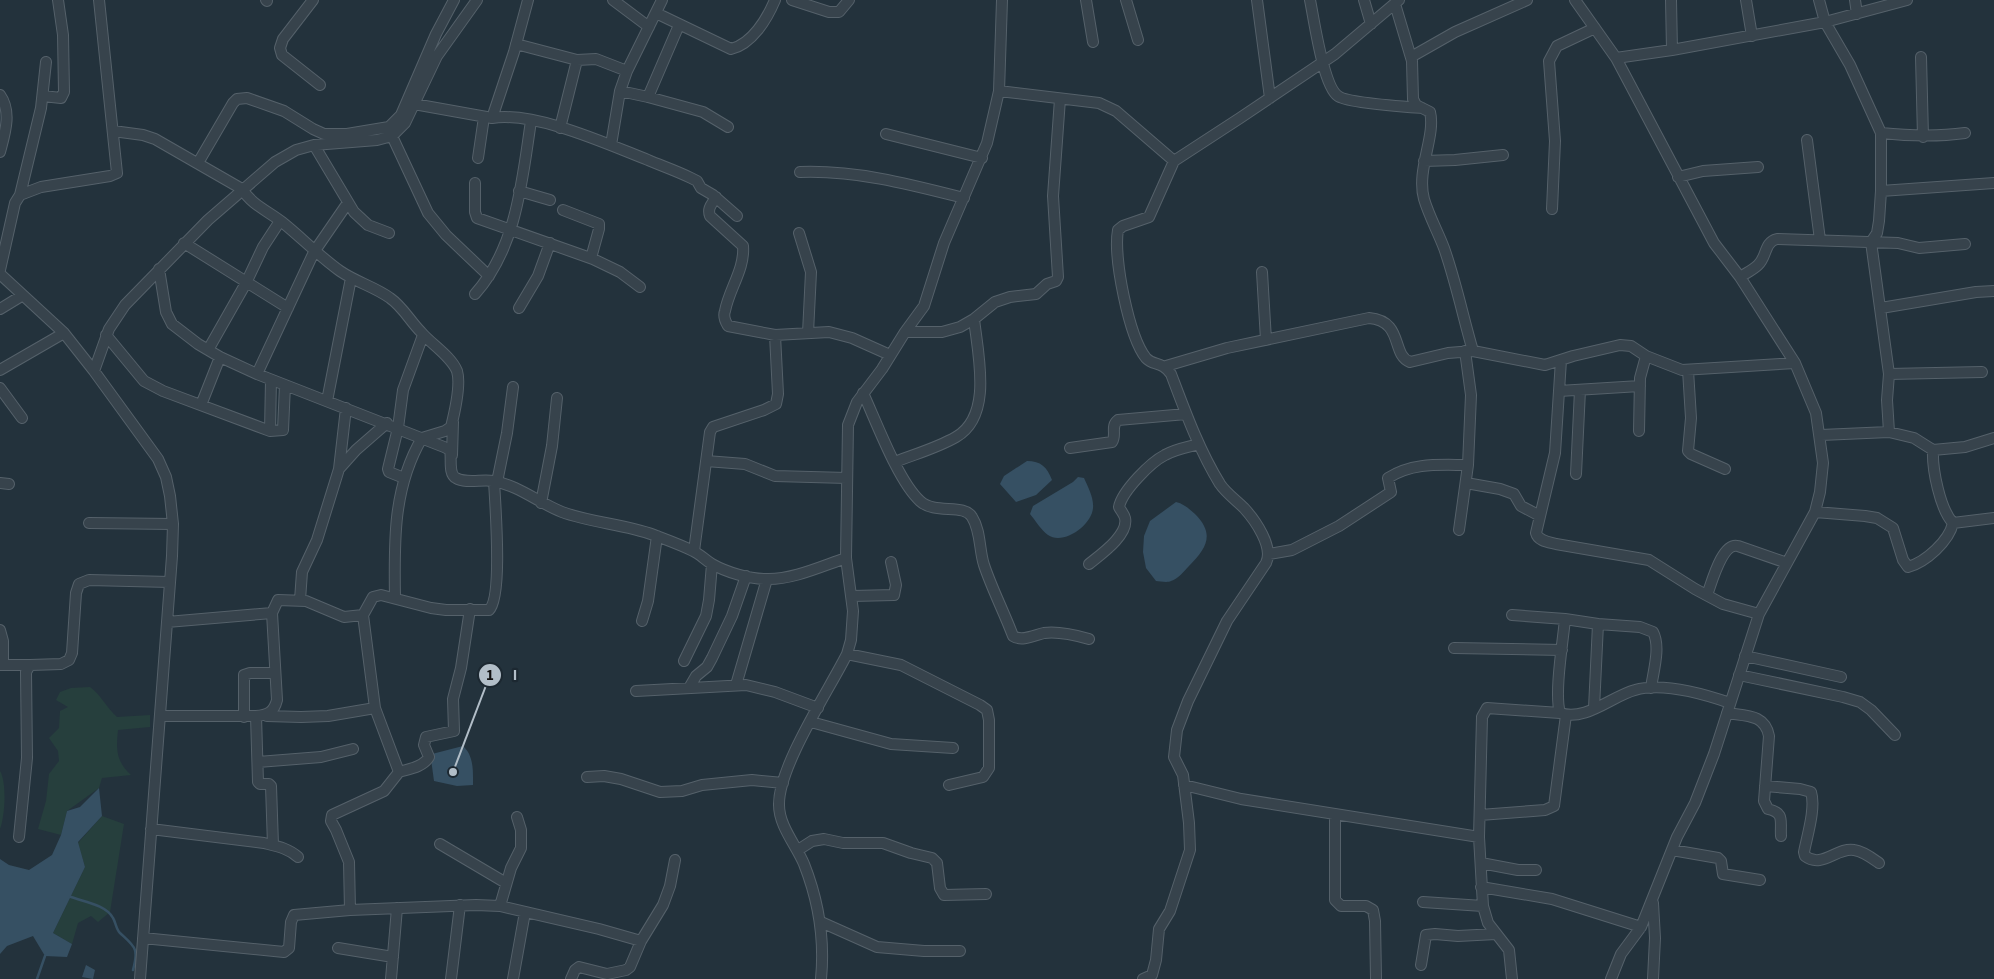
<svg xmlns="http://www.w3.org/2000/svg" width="1994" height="979" font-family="'Source Sans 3',sans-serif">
<rect width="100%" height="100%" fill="#23323c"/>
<!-- green -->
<path fill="#263f3d" d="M90 687C101 695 107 708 117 717L150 715V727L118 730C116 750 116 761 131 775L102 778 99 788 67 811 61 835 38 829 46 801 49 774 59 761 58 751 49 738 59 728 60 711 68 707 56 700 60 692 71 688Z
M0 771C7 782 5 817 0 829Z
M102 816 124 824 110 912 98 922 91 916 78 923 72 944 53 933 85 867 78 843Z"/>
<!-- water -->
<path fill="#365063" d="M1027 461C1041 461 1047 467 1052 480L1036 495 1016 502 1000 484 1004 476Z
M1078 477 1084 478C1088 487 1094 498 1093 508 1092 525 1063 546 1048 535 1041 530 1035 520 1030 514L1033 506 1073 482Z
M1176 502C1184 504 1188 508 1195 514 1215 534 1207 548 1189 566 1184 571 1178 579 1171 581 1167 583 1160 581 1156 581L1146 568 1143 552 1144 536 1150 521Z
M463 746C474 756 473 771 473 785L457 786 434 781 431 759 432 754Z
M99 788 102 816 78 842 85 867 53 933 72 944 67 957 45 956 33 936 7 946 0 954V859L9 865 29 870 52 855 61 835 67 811 80 807Z
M86 965 95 970 93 979 82 977Z"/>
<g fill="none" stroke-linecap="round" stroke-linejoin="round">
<!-- stream -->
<path stroke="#365063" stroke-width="2.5" d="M71 897C85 902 106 905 113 918 116 923 116 929 120 933 135 947 139 948 133 970
M37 979 45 956"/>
<!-- minor casing -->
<g stroke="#55616a" stroke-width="12">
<path id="minor" d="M266 0 267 1
M313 0 283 39 280 48 282 55 320 85
M613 0 649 27
M792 0 829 12H839L849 0
M1002 0 999 91 1099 103 1116 111 1174 161 1240 118 1335 54 1399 0
M1086 0 1093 42
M1126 0 1138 40
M1257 0 1270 98
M1310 0C1314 19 1323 86 1338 96 1347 103 1408 107 1422 108
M1364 0 1371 24
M1575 0 1616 58 1714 243 1740 277 1795 363 1816 413 1823 463 1820 492 1815 512 1759 614 1714 754 1695 803 1677 837 1641 927 1621 954 1611 979
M1671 0 1672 50
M1746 0 1752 36
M1819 0 1825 22 1850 65 1881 133V191L1879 221 1877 233 1871 242 1889 374 1887 400 1889 432
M1855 0 1857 14
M1395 4 1412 61 1413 99 1416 105 1430 112C1436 136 1416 170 1424 199 1429 216 1438 232 1444 248 1456 282 1463 317 1473 351
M656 13 731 49C752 44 767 19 775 0
M516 44 577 60 596 59 627 71
M1411 57 1455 32 1527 0
M1921 57 1923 137
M1616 58 1672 50 1825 22 1907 0
M620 91 648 97 703 112 728 127
M0 95C12 112 5 133 0 152
M43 96 61 98 64 92 63 35 58 0
M648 97 679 25
M414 104 492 118C535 111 607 144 648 160 662 166 677 171 691 178L697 181 701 188 713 195 737 216
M492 118 514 52 528 0
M560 128 577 60
M113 131 143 135 155 139 242 189C252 205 268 211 282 222 302 238 319 256 340 271 356 282 375 287 390 298 403 307 410 321 421 332 431 344 451 356 457 371 461 384 454 415 451 427L445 431 422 438C393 487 394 542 395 598
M1881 133C1910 136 1936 137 1965 133
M886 134 982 158
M392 136 428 213 446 235 489 276
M1807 140 1820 240
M314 145 354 212 368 225 389 233
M611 145 620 91 627 71 662 0
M478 158 484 117
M1424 161 1455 160 1503 155
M198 163 233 103 237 99 247 98 284 111 313 129 324 134H347L389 127 401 115 436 34 454 0
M800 172C856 170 909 184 964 198
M1678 177 1703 171 1758 167
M475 183V212L477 218 593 259 620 272 640 287
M519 191 550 200
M1881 191 1994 183
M20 195 41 108 46 62
M716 197C712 204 707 208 710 216L743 246C745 269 729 289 725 311 723 316 725 321 728 326L775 335 829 332 852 338 890 355
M1552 209 1555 141 1549 61 1557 46 1595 28
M563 210 599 224V229L591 258
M799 233 811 272 808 333
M184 243 288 308
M159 269 166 312 172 324 198 344 220 357 257 374 444 447 450 450C452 458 448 474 456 478 466 484 482 479 493 481 518 485 539 503 562 512 592 523 624 524 654 535 667 540 681 545 693 551 700 554 705 560 712 564 726 572 749 579 766 579 792 580 822 566 846 558
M0 270 15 203 20 195 41 187 110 176 117 173 99 0
M1262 272 1266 340
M0 274 64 333 94 371 158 459 166 477 170 496 173 524 172 556 140 979
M1740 277C1746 273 1753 270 1758 265 1767 257 1764 242 1777 239L1898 243 1919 248 1965 244
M475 294C517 247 522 180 531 121
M519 308 538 276 550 243
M1881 308 1976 292 1994 291
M0 309 23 295
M905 332H942L960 327 974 319 995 302 1010 297 1036 294 1047 284 1056 281 1058 277 1053 196 1060 99
M106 335 144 381 163 391 270 431 283 430 285 385
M208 350 246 283 263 247 280 221
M1561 360 1555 453 1536 533C1538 541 1548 542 1556 544L1649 560 1695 589 1723 604 1759 614
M1166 366 1227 348 1369 318C1404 321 1391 355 1410 362L1448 353 1473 351 1545 365 1573 356 1620 345 1631 346 1646 356 1682 370 1795 363
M0 370 64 333
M1688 370 1691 418 1688 451 1691 454 1725 469
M94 371 109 329 125 305 208 220 275 162 296 150 314 145 377 140 392 136 405 123 437 56 477 0
M257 374 314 252 347 204
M1889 374 1982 372
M0 388 22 418
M1559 391 1640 386
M863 393C876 421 898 481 920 501 935 515 964 503 972 517 981 531 979 550 984 565 992 589 1004 612 1013 636 1022 642 1035 635 1044 633 1059 631 1075 635 1089 639
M327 401 351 278
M201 405 220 357
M270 431 271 380
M1639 431 1640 378 1646 356
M1821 435 1889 432 1914 438 1933 450 1965 447 1994 438
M1070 448 1112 442C1117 435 1110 426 1118 420L1186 414
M1933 450C1932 469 1940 509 1953 523
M452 455 453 422
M706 461 745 464 775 476 847 478
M895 462C915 454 937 448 956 437 993 416 978 355 974 319
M339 469 346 408
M1576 474 1580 390
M404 478 389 472 388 469 398 428 403 390 423 335
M497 482 507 433 513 387
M0 483 9 484
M1466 483 1500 489 1514 494 1521 506 1540 516
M541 503 552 446 557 398
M1815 512 1865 516 1877 518 1893 528 1903 560 1908 567C1926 562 1949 541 1953 523
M89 523 173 524
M1953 523 1994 518
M1459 530 1468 465 1471 395 1465 351
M694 551 710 432 713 427 764 410 776 404 778 394 775 335
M1269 554 1292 550 1339 526 1391 492 1388 478C1413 462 1440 465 1468 465
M1089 564C1100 555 1129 535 1125 518 1124 514 1121 511 1119 507 1122 491 1151 462 1165 455 1175 449 1188 447 1199 444
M1707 595C1712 582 1722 542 1738 546L1787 563
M852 596 894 595 896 585 891 562
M300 600 302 572 317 540 339 469 356 450 387 423
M1512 615 1565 619 1598 624 1594 708
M1565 619C1563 641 1554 694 1560 713 1585 722 1612 696 1635 690 1663 682 1704 694 1730 703
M642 621 648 601 657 536
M167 622 272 613
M1598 624 1640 627 1653 632C1661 647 1653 672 1651 688
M0 630 3 641V665
M1454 648 1562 650
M847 654 901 665 980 705 987 710 989 720V768L983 777 949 785
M1745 656 1841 677
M684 661 706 616 709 600 712 564
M0 665H30
M1739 675 1843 697 1860 702 1871 710 1895 735
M736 685 767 579
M689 688 696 676 707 667 712 658 732 616 746 576
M636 691 746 685 775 692 818 708
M1727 713C1746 716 1765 714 1769 736L1764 801 1768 809C1785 813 1780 821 1781 836
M160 716H256C268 715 274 712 277 700L272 613 278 600 306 601 344 617 363 615 373 597 381 595 431 608 446 610H489C503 597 495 503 494 481
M256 716 258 782 260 784H269L271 786 273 845
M267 716 301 717 328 716 375 708
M244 717V675L250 673H275
M811 722 891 744 953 748
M258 762 321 757 353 749
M399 772C409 769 423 767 429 757L424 745 426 737 454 731 453 699 461 668 470 609
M587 777 604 776 621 779 660 792 682 791 702 785 752 780 783 783
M1184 785 1241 799 1479 837
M1765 786 1800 789 1811 792C1816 808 1807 836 1804 852L1805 856C1822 869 1837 847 1854 850 1863 851 1872 858 1879 863
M1335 814V900L1341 906H1366L1373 910 1375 921 1376 978
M1480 815 1545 810 1554 806 1566 715
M151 829 264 843C276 846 288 848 298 857
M19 837 27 758 26 672 30 665 61 664 69 660 72 653 76 593 79 584 89 580 170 582
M440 844 506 883
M798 850 812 841 824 839 843 843H883L911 853 932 858 937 863 940 888 944 895 986 894
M1672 850 1718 858 1721 861 1723 874 1760 880
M1481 863 1518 870H1536
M1481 887 1552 899 1641 927
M1423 902 1483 906
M1653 903 1655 938 1653 979
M500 906 511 868 521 848V830L517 817
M350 910 349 862 336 830 331 821 332 815 384 791 399 772 375 708 363 615
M821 922 877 947 924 951H960
M143 938 284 952 289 948 291 922 294 915 350 910 476 905 500 906 599 929 641 941
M338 948 393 957
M1421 965 1426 935 1435 934 1458 936 1496 934
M391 979 397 908
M451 979 460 905
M513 979 525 912
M571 979 575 970 579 967 607 974 626 970 630 967 641 941 663 905 670 886 675 860
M821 979C825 938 819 902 804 864 796 845 779 826 779 805 778 767 829 690 847 654L851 640 853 611 846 558 848 425 857 402 882 369 905 332 924 306 944 243 987 143 999 91
M1143 979 1152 975 1156 960 1159 929 1170 911 1190 850 1189 823 1183 775 1174 757 1177 730 1188 701 1227 621 1266 563C1274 547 1255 520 1244 508 1236 500 1226 493 1220 484 1199 450 1185 411 1171 374 1162 361 1153 366 1146 358 1129 337 1113 257 1118 230L1123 226 1149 217 1174 161
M1512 979 1509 950 1488 923 1483 906 1479 837 1482 717 1487 708 1560 713"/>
</g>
<!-- minor -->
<use href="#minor" stroke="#37434c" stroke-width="10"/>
</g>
<!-- callouts -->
<path fill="none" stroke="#b2bec8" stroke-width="2" d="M453 772L490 675"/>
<g fill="#b2bec8" stroke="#1c2831" stroke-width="2">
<circle cx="453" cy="772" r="5"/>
<circle cx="490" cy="675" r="12"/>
</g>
<g font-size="15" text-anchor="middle" font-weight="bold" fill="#111">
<text x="490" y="680">1</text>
</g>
<g font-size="15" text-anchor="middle" font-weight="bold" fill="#b2bec8" stroke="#1c2831" stroke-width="4.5" stroke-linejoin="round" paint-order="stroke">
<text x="515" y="680">I</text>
</g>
</svg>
